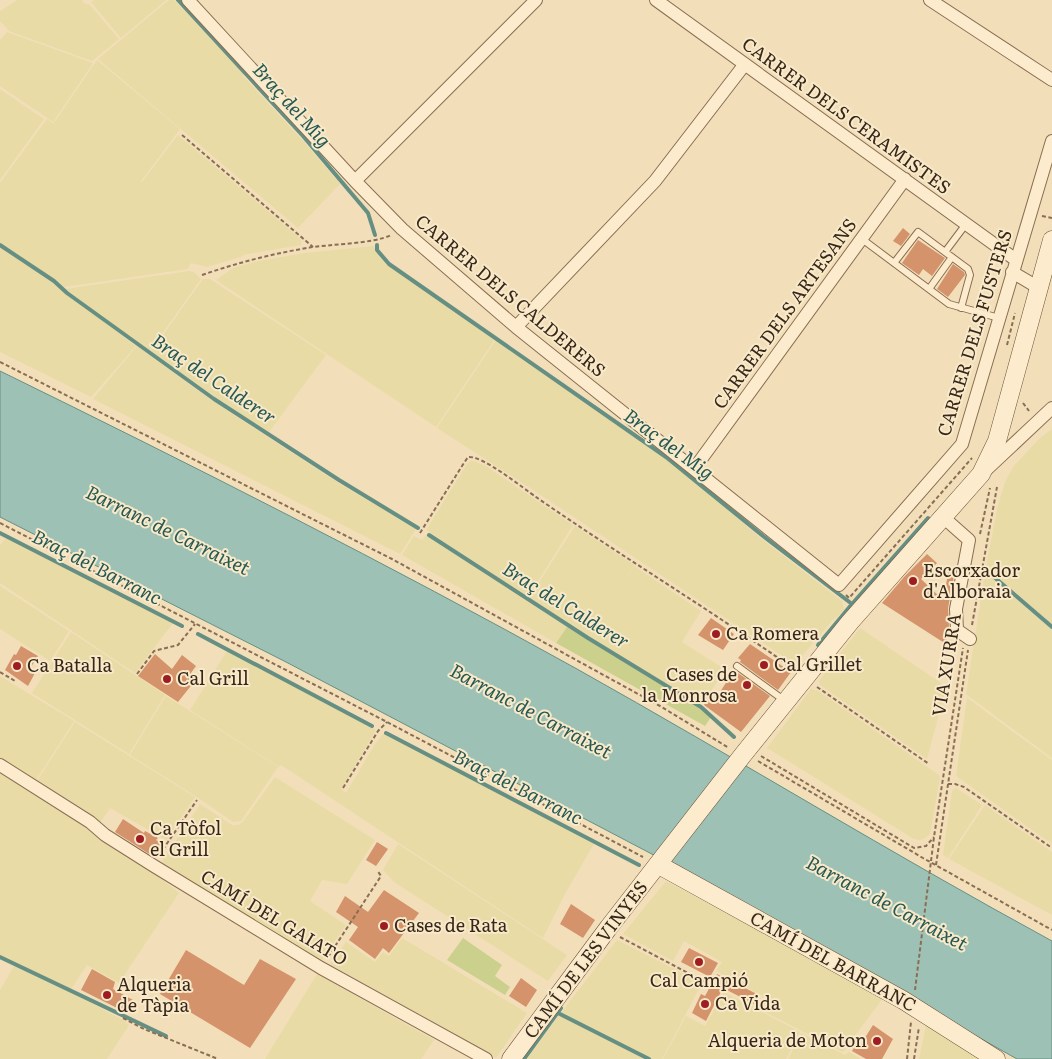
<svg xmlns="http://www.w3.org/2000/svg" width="1052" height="1059" font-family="Literata,serif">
<rect width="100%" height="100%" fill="#f2dfb9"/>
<!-- farmland -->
<path fill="#e8dba6" d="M17 0H82L85 4H89L119 39 92 61 9 31 0 21V11Z
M94 0H166L121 38 91 2Z
M169 0H174L191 17 244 74 243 76 305 143 340 184 298 228 98 59Z
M7 32 93 63 53 122 0 86V40Z
M97 60 180 129 141 181 142 182 178 135 297 236 301 240V245L243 255 244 256 207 267 191 263 188 269 64 287 56 280 0 243V183L47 119 53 123 56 120Z
M0 89 44 119 0 180Z
M374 246 375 251 388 265 495 339 436 427 216 280 233 268 254 262 304 253Z
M0 247 34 269 136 346 91 397 0 352Z
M189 271 194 272 201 279 149 352 65 289Z
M203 279H210L326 355 269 432 219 400 151 352Z
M496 340 675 465 763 540 842 601 844 610 832 621 796 663 781 655 524 484 437 428Z
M137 346 211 400 337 482 416 529 400 554 93 399Z
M1052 429V624L986 567 998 505 1005 482 1013 467 1039 439Z
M471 461H474L486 466 573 525 528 597 426 530 467 464Z
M575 526 634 565 610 603 634 566 701 611 682 642 726 670 700 706 529 598Z
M426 535 567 627 556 643 402 555 414 536 422 540Z
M6 538 93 582 173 623 135 673 0 583V545Z
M985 572 1052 630V758L966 694Z
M0 586 69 631 50 661 0 629Z
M860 628 941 683 945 692 927 759 820 685 819 681 821 678Z
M71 632 165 695 129 754 32 693Z
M227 651 376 730 341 789 346 793 375 744 383 734 595 842 565 894 543 938 281 765 279 767 190 710Z
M0 676 74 721 36 780 0 758Z
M811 689 818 691 939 775 940 777 930 834 924 839 920 840 914 839 767 748Z
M166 696 278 767 241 821 233 822 197 797 130 755Z
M967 698 1052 760V844L956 776Z
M75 722 195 797 166 840 110 808 100 823 85 810 37 781Z
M0 773 78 822 149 869 179 893 119 983 87 965 71 989 0 955Z
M275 777 375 840 347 884 322 880 310 901 346 925 322 960H317L161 863 200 804 232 825H238L242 823Z
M956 788 982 805 948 858 943 855 952 791Z
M985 805 1052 852V915L949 859Z
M398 844 567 955 548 981 394 882 383 870Z
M666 881 883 998 843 1052 757 1008 763 996 716 971 722 962 684 941 673 961 623 934Z
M402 938 527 1013 496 1058 330 964 346 942 375 962 383 952 389 956Z
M617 940 702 983 662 1059H650L561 1013Z
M14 966 70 992 125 1021 129 1025 107 1059H0V990Z
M317 974 434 1040 421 1059H265Z
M724 992 800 1032 786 1059H663L686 1016 705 1026Z
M559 1015 644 1059H527Z
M926 1025 977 1059H919Z
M801 1033 845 1055 849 1052 861 1059H788Z"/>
<!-- green -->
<path fill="#cbd08d" d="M567 627 699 708 711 717 705 726 556 643Z
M463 938 502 965 495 976 510 987 505 995 447 960Z"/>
<!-- water -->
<path fill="#9ec1b6" stroke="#668f83" d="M0 371C194 466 388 564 577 669 736 758 892 854 1052 941V1059H1017L686 872 286 662 0 517Z"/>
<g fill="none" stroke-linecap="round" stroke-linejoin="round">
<!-- stream -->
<path stroke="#668f83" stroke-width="4" d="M178 0 303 136 368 213 375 235
M0 245 54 281 67 293 214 399 339 480 418 528
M377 245V250L389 264 666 457 763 536 852 604 928 518
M0 533 182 626
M429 535 588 638 701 707 734 737
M986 570 1052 627
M198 634 372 726
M818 645 852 604
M386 733 639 865
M0 957 166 1036
M558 1013 649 1059
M524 1059 561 1008"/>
</g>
<!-- building -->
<path fill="#d4936b" d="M903 228 910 234 901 246 893 241Z
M918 240 945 258 932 276 923 269 919 275 902 263Z
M953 264 964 272 965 275 948 297 937 289Z
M927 554 937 563 921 579 943 600 949 569 955 571 948 608 949 627 946 644 882 603 904 577Z
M711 618 734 634 723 650 698 635Z
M750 644 791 672 778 690 740 662 741 660 738 658Z
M21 646 38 656 29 670 35 673 28 686 5 670 14 654 16 655Z
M155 654 172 669 182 655 196 666 188 677 194 682 178 702 138 676Z
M734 670 770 696 741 732 704 705 709 697 715 700Z
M123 819 144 833 145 831 158 838 156 840 163 844 154 857 115 832Z
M377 842 388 849 376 866 366 860Z
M384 890 419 913 389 953 383 948 375 959 349 940 358 927 336 912 345 896 368 912Z
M571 904 595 920 583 938 560 924Z
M689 948 718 963 710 977 681 962Z
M186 950 244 985 260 959 296 979 250 1048 160 994Z
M92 969 115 982 113 989 133 1000 125 1012 81 990Z
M717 974 759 995 754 1004 723 988 706 1021 692 1013 701 994 705 996Z
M521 978 537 990 526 1007 509 996Z
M873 1025 893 1039 882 1059H866L852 1051 857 1043 861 1044Z"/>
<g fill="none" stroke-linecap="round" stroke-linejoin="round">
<!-- lane casing -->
<g stroke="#896e53" stroke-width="8">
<path id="lane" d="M862 239 949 304 999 318
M945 252 966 224
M894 263 918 232 968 269 970 275 961 308
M929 289 952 257
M737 666 785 701"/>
</g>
<!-- street casing -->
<g stroke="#896e53" stroke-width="14">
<path id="street" d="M188 0 355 181 402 229 516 327 839 585 962 444 1052 141
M656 0 1016 260
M930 0 1052 80
M355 181 536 0
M1012 272 1039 288
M516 327 655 181 745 64
M694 469 905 179
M987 469 1052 408
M943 517 969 540 956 609 957 630 970 639
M0 765 90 822 105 835 154 866 321 968 486 1059"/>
</g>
<!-- secondary casing -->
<g stroke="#6b4f36" stroke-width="19">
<path id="secondary" d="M659 865 903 1000 996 1059
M511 1059 609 927 742 756 850 622 981 474 997 441 1052 240"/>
</g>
<!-- path -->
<path stroke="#896e53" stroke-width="2" stroke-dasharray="4 2.5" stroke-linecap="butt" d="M182 135 313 247
M1042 216 1052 218
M202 275C237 263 271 254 307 248 329 244 374 244 391 235
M1007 345 1015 313
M0 362 392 559 660 706 729 748
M1023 403 1029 411
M0 523 387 722 643 857
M420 533 462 466 468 457C482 455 523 488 536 497 621 556 709 609 794 669
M980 534 990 488
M846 595 849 598 972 458
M972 625 997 487
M0 672 15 681
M137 674 154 651 178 645 195 624
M817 687 929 764
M761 756 914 848 926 846 934 837
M758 761 923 858 1052 930
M948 784H955L964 787 1052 848
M343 788 378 731 387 722
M159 855 197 800
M936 865 968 650
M620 937 705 982
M328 957 381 876 377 870
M915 990 934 837 963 648
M123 1018 144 1029 218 1059
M907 1059 911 1022
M914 1059 919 1027"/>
<!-- lane -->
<use href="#lane" stroke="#fceccd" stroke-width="6"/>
<!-- street -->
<use href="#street" stroke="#fceccd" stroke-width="12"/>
<!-- secondary -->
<use href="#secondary" stroke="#fceccd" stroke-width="18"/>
</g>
<!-- markers -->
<g fill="#9e1d23" stroke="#f8e9c9" stroke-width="2">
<circle cx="913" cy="581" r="5"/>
<circle cx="716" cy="634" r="5"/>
<circle cx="764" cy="665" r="5"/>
<circle cx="17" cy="666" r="5"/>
<circle cx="167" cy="679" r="5"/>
<circle cx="747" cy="685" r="5"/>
<circle cx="140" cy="839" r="5"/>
<circle cx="384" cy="926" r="5"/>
<circle cx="699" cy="962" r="5"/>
<circle cx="107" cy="995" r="5"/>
<circle cx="705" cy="1004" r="5"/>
<circle cx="877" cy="1041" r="5"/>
</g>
<g text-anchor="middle" stroke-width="4" stroke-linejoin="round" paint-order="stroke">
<!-- street labels -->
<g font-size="18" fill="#372619" stroke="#f8e9c9">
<text transform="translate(846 116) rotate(36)" y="6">CARRER DELS CERAMISTES</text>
<text transform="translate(510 296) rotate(40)" y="6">CARRER DELS CALDERERS</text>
<text transform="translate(785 314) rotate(-54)" y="6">CARRER DELS ARTESANS</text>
<text transform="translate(975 333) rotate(-73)" y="6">CARRER DELS FUSTERS</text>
<text transform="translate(947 665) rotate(-81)" y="6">VIA XURRA</text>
<text transform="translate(274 918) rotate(31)" y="6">CAMÍ DEL GAIATO</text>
<text transform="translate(586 960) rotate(-53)" y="6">CAMÍ DE LES VINYES</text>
<text transform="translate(833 962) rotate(29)" y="6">CAMÍ DEL BARRANC</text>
</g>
<!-- poi labels -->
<g font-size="18" fill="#372619" stroke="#f8e9c9" text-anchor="start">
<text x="923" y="577">Escorxador<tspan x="923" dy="21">d'Alboraia</tspan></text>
<text x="726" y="640">Ca Romera</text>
<text x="774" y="671">Cal Grillet</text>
<text x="27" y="672">Ca Batalla</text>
<text x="737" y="681" text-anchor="end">Cases de<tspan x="737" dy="21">la Monrosa</tspan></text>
<text x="177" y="685">Cal Grill</text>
<text x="150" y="835">Ca Tòfol<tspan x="150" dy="21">el Grill</tspan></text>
<text x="394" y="932">Cases de Rata</text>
<text x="699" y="987" text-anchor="middle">Cal Campió</text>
<text x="117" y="991">Alqueria<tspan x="117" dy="21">de Tàpia</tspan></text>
<text x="715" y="1010">Ca Vida</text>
<text x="867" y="1047" text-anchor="end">Alqueria de Moton</text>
</g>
<!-- water labels -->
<g font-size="19" font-style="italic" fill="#275853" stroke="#f8e9c9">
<text transform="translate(292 105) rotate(48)" y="7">Braç del Mig</text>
<text transform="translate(214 379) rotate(34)" y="7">Braç del Calderer</text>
<text transform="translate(669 444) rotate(36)" y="7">Braç del Mig</text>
<text transform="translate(168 530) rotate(26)" y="7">Barranc de Carraixet</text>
<text transform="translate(97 567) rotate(27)" y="7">Braç del Barranc</text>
<text transform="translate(566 605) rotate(32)" y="7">Braç del Calderer</text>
<text transform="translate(531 711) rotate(28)" y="7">Barranc de Carraixet</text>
<text transform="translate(518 787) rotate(27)" y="7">Braç del Barranc</text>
<text transform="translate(887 903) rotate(28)" y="7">Barranc de Carraixet</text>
</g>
</g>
</svg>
